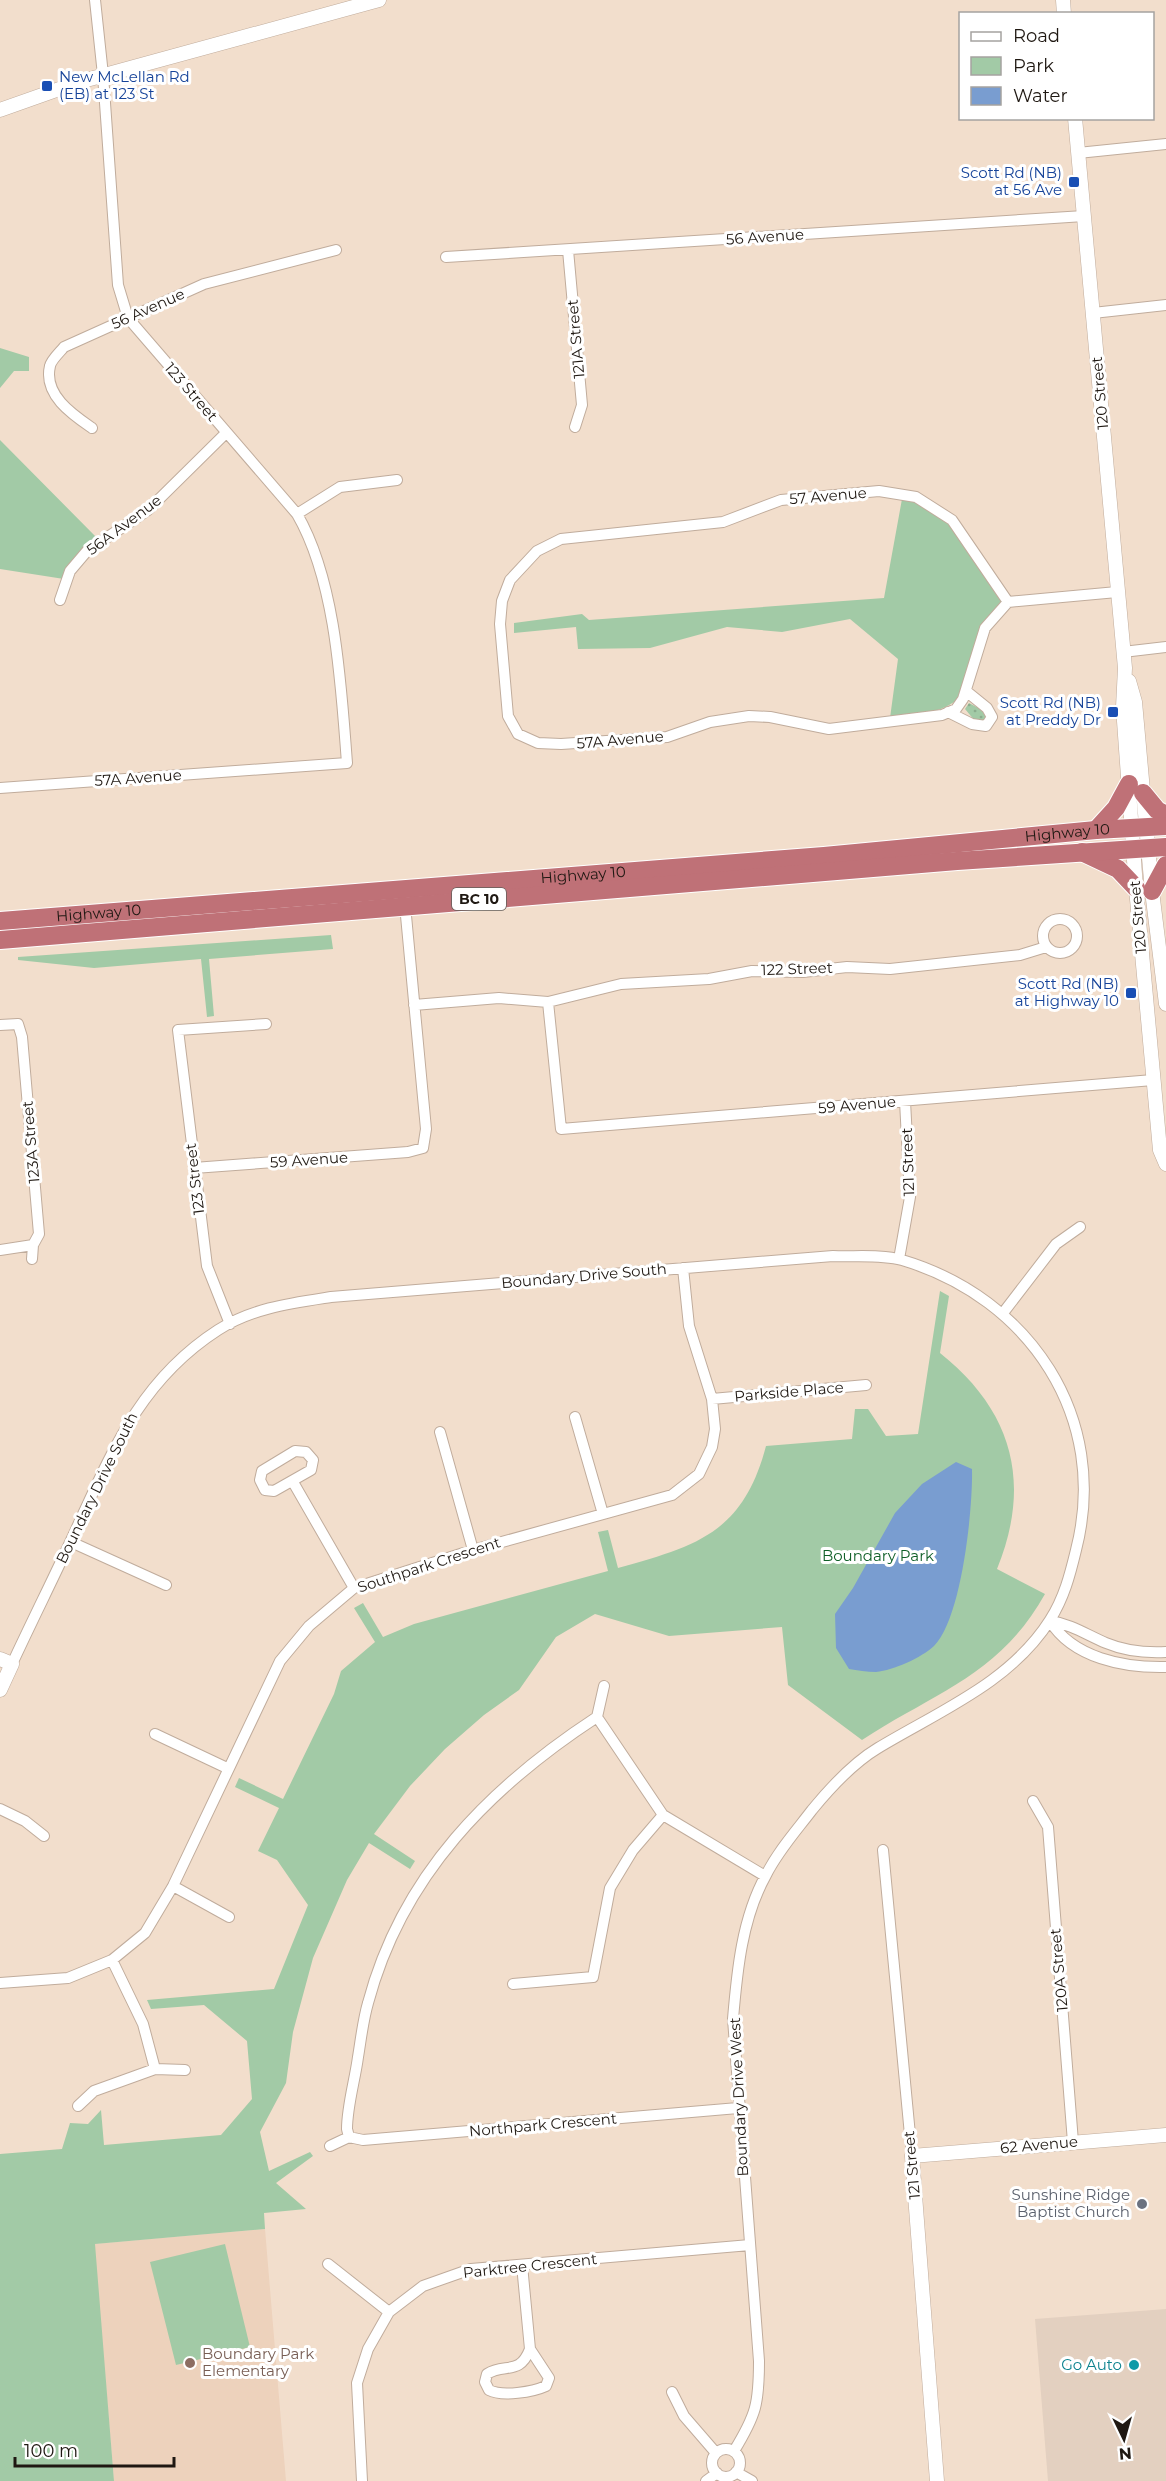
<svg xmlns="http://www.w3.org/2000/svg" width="1166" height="2481" font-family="Montserrat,sans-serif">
<defs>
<pattern id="grass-dots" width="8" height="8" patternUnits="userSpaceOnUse" patternTransform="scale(1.5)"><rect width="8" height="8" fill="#a2caa6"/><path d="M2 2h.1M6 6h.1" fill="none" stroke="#8bad8e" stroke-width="1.8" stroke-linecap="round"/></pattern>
</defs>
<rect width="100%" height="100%" fill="#f2decc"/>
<!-- commercial -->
<path fill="#e3d0c0" d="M1166 2309V2481H1048L1035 2319Z"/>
<!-- built -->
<path fill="#edd2bc" d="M265 2229 286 2481H114L94 2244Z"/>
<!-- grass -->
<path fill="url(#grass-dots)" d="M969 703 984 711 986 718 981 722 975 721 965 709Z"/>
<!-- green -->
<path fill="#a2caa6" d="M0 348 29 357V371H14L0 388Z
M0 440 99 540 64 579 0 569Z
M902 499C952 507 978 564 1003 602L982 625 961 696C942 715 915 714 890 718L898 659 850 619 782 632 727 627 650 648 578 649 576 627 514 633V623L582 614 589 620 884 598Z
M331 935 333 949 209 959 214 1016 207 1017 201 959 94 968 18 960V957Z
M940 1291 949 1296 940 1353C1013 1411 1032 1483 997 1569L1045 1594C999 1676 935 1692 862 1740L788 1685 782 1627 669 1636 595 1614 556 1637 519 1690 484 1715 445 1749 410 1786 374 1834 415 1861 410 1869 369 1843 347 1880 313 1958 293 2032 286 2083 260 2132 269 2171 310 2152 313 2156 276 2183 306 2209 264 2213 265 2229 95 2244 114 2481H0V2154L62 2149 70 2123 88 2124 101 2110 104 2145 221 2135 252 2099 247 2041 204 2005 151 2009 147 2000 274 1989 308 1905 277 1860 258 1851 279 1808 235 1787 239 1778 283 1799 334 1694 341 1671 375 1642 354 1608 363 1603 383 1637 414 1624 608 1571 598 1532 608 1530 618 1568C697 1546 743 1533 766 1446L852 1439 855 1409H868L886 1436 918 1434Z
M225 2244 250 2347 176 2365 150 2262Z"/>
<!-- water -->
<path fill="#799dd0" d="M956 1462 972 1469C973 1508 962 1618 934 1646 921 1658 894 1670 876 1672 867 1672 857 1670 849 1669L836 1648 835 1614 853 1588 895 1513 922 1484Z"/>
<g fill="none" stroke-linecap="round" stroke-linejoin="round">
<!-- street casing -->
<g stroke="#c0ac9c" stroke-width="12">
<path id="street" d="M1078 153 1166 144
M568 250 582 405 575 427
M446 257 1084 216
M1093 313 1166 305
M92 428C73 415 43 395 50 366 51 360 60 352 64 347L204 284 336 250
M297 514 340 487 397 480
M60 600 70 571 87 551 148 510 226 433
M1008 602 952 520 916 497 879 491 781 500 723 522 561 539 537 551 510 580 502 601 500 624 508 716 518 734 538 743 561 744 667 737 710 722 749 716 770 717 829 729 942 715 956 709 963 699 985 628 1008 602 1117 592
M1123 652 1166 647
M948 712 972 724 986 726 992 717 987 708 966 691
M0 788 347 763C341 686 336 581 297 514L128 318 118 285 103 75 95 0
M1043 936a17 17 0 1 1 34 0a17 17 0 1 1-34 0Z
M548 1002 561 1129 1153 1080
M414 1005 499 998 548 1002 621 984 709 979 752 971 803 972 847 967 890 969 1020 955 1046 947
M0 1025 18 1024 22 1037 39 1234 33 1245 32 1259
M194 1168 408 1152 423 1148 426 1129 405 905
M0 1250 33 1245
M899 1259 910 1197 905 1101
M1003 1313 1056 1244 1080 1227
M230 1324 207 1266 178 1030 266 1024
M712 1399 866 1385
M575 1417 603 1514
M440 1432 473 1550
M295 1451 306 1452 313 1460 311 1470 274 1491 265 1490 260 1480 262 1471Z
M293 1482 354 1588
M71 1542 166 1585
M1050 1621C1073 1658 1124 1668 1166 1667
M1050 1621C1071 1624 1087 1635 1106 1643 1125 1651 1146 1653 1166 1652
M12 1664C32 1621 53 1579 73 1536 111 1454 139 1381 218 1330 252 1308 292 1303 331 1297L833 1256C854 1257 881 1254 902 1260 1030 1298 1110 1418 1076 1550 1070 1575 1064 1598 1050 1620 1010 1683 939 1711 878 1748 853 1763 830 1788 812 1810 796 1831 778 1851 766 1875 742 1918 737 1971 733 2019L759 2361C759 2404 756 2415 734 2451
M597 1717 604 1686
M155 1734 227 1768
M1033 1801 1048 1827 1073 2142
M0 1809 25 1821 44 1836
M883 1850 912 2156
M173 1886 229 1917
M112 1960 143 2024 155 2069
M0 1983 68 1978 112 1960 145 1933 173 1886 280 1661 309 1626 354 1588 473 1550 672 1495 699 1474 712 1447 715 1429 712 1399 689 1326 683 1268
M513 1984 593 1977 610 1888 633 1850 663 1815
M78 2106 94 2091 155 2069 185 2070
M738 2108 363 2140 349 2137 347 2129C347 2106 355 2080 358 2057 361 2039 363 2020 368 2003 402 1875 490 1787 597 1717L663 1815 765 1876
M330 2146 349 2137
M328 2264 389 2312
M522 2265 530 2349 549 2378 546 2386C533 2392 502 2397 489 2390L485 2382 487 2374C504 2362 519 2377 530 2349
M672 2392 684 2416 716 2453
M712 2463a14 14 0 1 1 28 0a14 14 0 1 1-28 0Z
M736 2472 752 2481
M362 2481 357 2383 368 2349 389 2312 423 2286 471 2269 750 2245
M706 2481 717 2473"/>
</g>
<!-- secondary casing -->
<g stroke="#c0ac9c" stroke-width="15">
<path id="secondary" d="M1063 0 1064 14
M0 110 79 82 379 0
M1075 118 1125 668 1123 707 1136 888 1160 1150 1166 1164
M1129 681 1135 702 1152 891 1166 1004
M0 1659 12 1664 0 1690
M937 2481 912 2156 1166 2135"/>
</g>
<!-- highway casing -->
<g stroke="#fff" stroke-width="20">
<g id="highway">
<path d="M1143 793 1157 810 1166 815"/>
<path d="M1096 830 1116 808 1129 784"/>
<path d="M1082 852 1118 869 1136 888"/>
<path d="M1152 891 1166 865"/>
<path id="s1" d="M0 921 824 856 1096 830 1166 826"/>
<path d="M0 940 957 861 1166 847"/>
</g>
</g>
<!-- street -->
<use href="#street" stroke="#fff" stroke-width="10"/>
<!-- secondary -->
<use href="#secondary" stroke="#fff" stroke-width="14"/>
<!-- highway -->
<use href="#highway" stroke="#bf7177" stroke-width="18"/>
</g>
<!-- markers -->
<g fill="#1a4fb4" stroke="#fff" stroke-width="2">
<rect x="41" y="80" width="12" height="12" rx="3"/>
<rect x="1068" y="176" width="12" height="12" rx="3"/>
<rect x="1107" y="706" width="12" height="12" rx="3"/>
<rect x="1125" y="987" width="12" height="12" rx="3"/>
</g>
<circle fill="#6b7280" stroke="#fff" stroke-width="2" cx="1142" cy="2204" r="6"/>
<circle fill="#8d6e63" stroke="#fff" stroke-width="2" cx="190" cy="2363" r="6"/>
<circle fill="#0f9aa8" stroke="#fff" stroke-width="2" cx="1134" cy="2365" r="6"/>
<g text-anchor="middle" stroke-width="6" stroke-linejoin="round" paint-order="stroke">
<!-- shield labels -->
<rect fill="#fff" stroke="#625d59" stroke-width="1.5" x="452" y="888" width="54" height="22" rx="4.5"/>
<g font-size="14" font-weight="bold" fill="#1f1812">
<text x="479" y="904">BC 10</text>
</g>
<!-- transit labels -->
<g font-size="15" fill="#164399" stroke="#fff" text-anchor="end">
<text x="59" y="82" text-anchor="start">New McLellan Rd<tspan x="59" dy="17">(EB) at 123 St</tspan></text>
<text x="1062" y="178">Scott Rd (NB)<tspan x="1062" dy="17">at 56 Ave</tspan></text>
<text x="1101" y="708">Scott Rd (NB)<tspan x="1101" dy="17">at Preddy Dr</tspan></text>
<text x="1119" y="989">Scott Rd (NB)<tspan x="1119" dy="17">at Highway 10</tspan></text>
</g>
<!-- street labels -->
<g font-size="15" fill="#1f1812" stroke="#fff">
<text transform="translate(765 237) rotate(-4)" y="5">56 Avenue</text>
<text transform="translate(148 309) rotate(-24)" y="5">56 Avenue</text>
<text transform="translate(576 339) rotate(-95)" y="5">121A Street</text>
<text transform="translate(191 392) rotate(49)" y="5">123 Street</text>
<text transform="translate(1100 393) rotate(-95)" y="5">120 Street</text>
<text transform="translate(828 496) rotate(-5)" y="5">57 Avenue</text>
<text transform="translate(124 525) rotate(-37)" y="5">56A Avenue</text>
<text transform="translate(620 740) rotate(-5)" y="5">57A Avenue</text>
<text transform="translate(138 778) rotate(-4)" y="5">57A Avenue</text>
<text dy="5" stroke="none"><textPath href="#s1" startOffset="1071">Highway 10</textPath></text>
<text dy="5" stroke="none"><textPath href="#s1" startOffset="585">Highway 10</textPath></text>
<text dy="5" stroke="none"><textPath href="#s1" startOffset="99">Highway 10</textPath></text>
<text transform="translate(1138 917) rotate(-95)" y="5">120 Street</text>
<text transform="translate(797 969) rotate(-2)" y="5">122 Street</text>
<text transform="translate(857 1105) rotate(-5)" y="5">59 Avenue</text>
<text transform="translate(31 1142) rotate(-95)" y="5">123A Street</text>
<text transform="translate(309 1160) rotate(-4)" y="5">59 Avenue</text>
<text transform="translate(908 1162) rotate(-92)" y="5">121 Street</text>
<text transform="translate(195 1179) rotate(-97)" y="5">123 Street</text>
<text transform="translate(584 1276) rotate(-5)" y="5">Boundary Drive South</text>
<text transform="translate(789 1392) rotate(-5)" y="5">Parkside Place</text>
<text transform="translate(97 1488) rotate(-64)" y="5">Boundary Drive South</text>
<text transform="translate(429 1565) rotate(-18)" y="5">Southpark Crescent</text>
<text transform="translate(1059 1970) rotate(-95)" y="5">120A Street</text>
<text transform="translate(739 2097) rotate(-93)" y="5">Boundary Drive West</text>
<text transform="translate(543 2125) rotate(-5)" y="5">Northpark Crescent</text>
<text transform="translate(1039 2145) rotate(-5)" y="5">62 Avenue</text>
<text transform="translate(912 2165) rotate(-95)" y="5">121 Street</text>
<text transform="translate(530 2266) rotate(-6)" y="5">Parktree Crescent</text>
</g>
<!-- park labels -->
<g font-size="15" fill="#0f5f27" stroke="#fff">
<text x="878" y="1561">Boundary Park</text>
</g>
<!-- worship labels -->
<g font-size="15" fill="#5b616d" stroke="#fff" text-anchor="end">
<text x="1130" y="2200">Sunshine Ridge<tspan x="1130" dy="17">Baptist Church</tspan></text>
</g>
<!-- education labels -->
<g font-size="15" fill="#785e54" stroke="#fff" text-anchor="start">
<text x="202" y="2359">Boundary Park<tspan x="202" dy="17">Elementary</tspan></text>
</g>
<!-- culture labels -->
<g font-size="15" fill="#0d838f" stroke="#fff" text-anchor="end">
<text x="1122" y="2370">Go Auto</text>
</g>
</g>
<!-- legend -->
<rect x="959" y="12" width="195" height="108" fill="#ffffff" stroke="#a5a3a0" stroke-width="1.5"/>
<rect x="971" y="32" width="30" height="9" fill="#ffffff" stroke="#a5a3a0" stroke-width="1.5"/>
<text x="1013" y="42" font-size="18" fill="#1f1812">Road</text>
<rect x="971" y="57" width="30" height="18" fill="#a2caa6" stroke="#a5a3a0" stroke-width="1.5"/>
<text x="1013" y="72" font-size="18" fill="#1f1812">Park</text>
<rect x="971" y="87" width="30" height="18" fill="#799dd0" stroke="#a5a3a0" stroke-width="1.5"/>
<text x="1013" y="102" font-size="18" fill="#1f1812">Water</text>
<!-- north arrow -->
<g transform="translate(1124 2439) rotate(175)" stroke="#ffffff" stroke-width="4.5" paint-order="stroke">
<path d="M0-4.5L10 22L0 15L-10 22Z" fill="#1f1812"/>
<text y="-9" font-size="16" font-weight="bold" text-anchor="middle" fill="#1f1812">N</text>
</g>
<!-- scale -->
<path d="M15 2457v9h159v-9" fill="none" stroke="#1f1812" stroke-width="3"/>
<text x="24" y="2457" font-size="18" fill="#1f1812" stroke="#ffffff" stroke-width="4.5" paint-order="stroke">100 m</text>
</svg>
